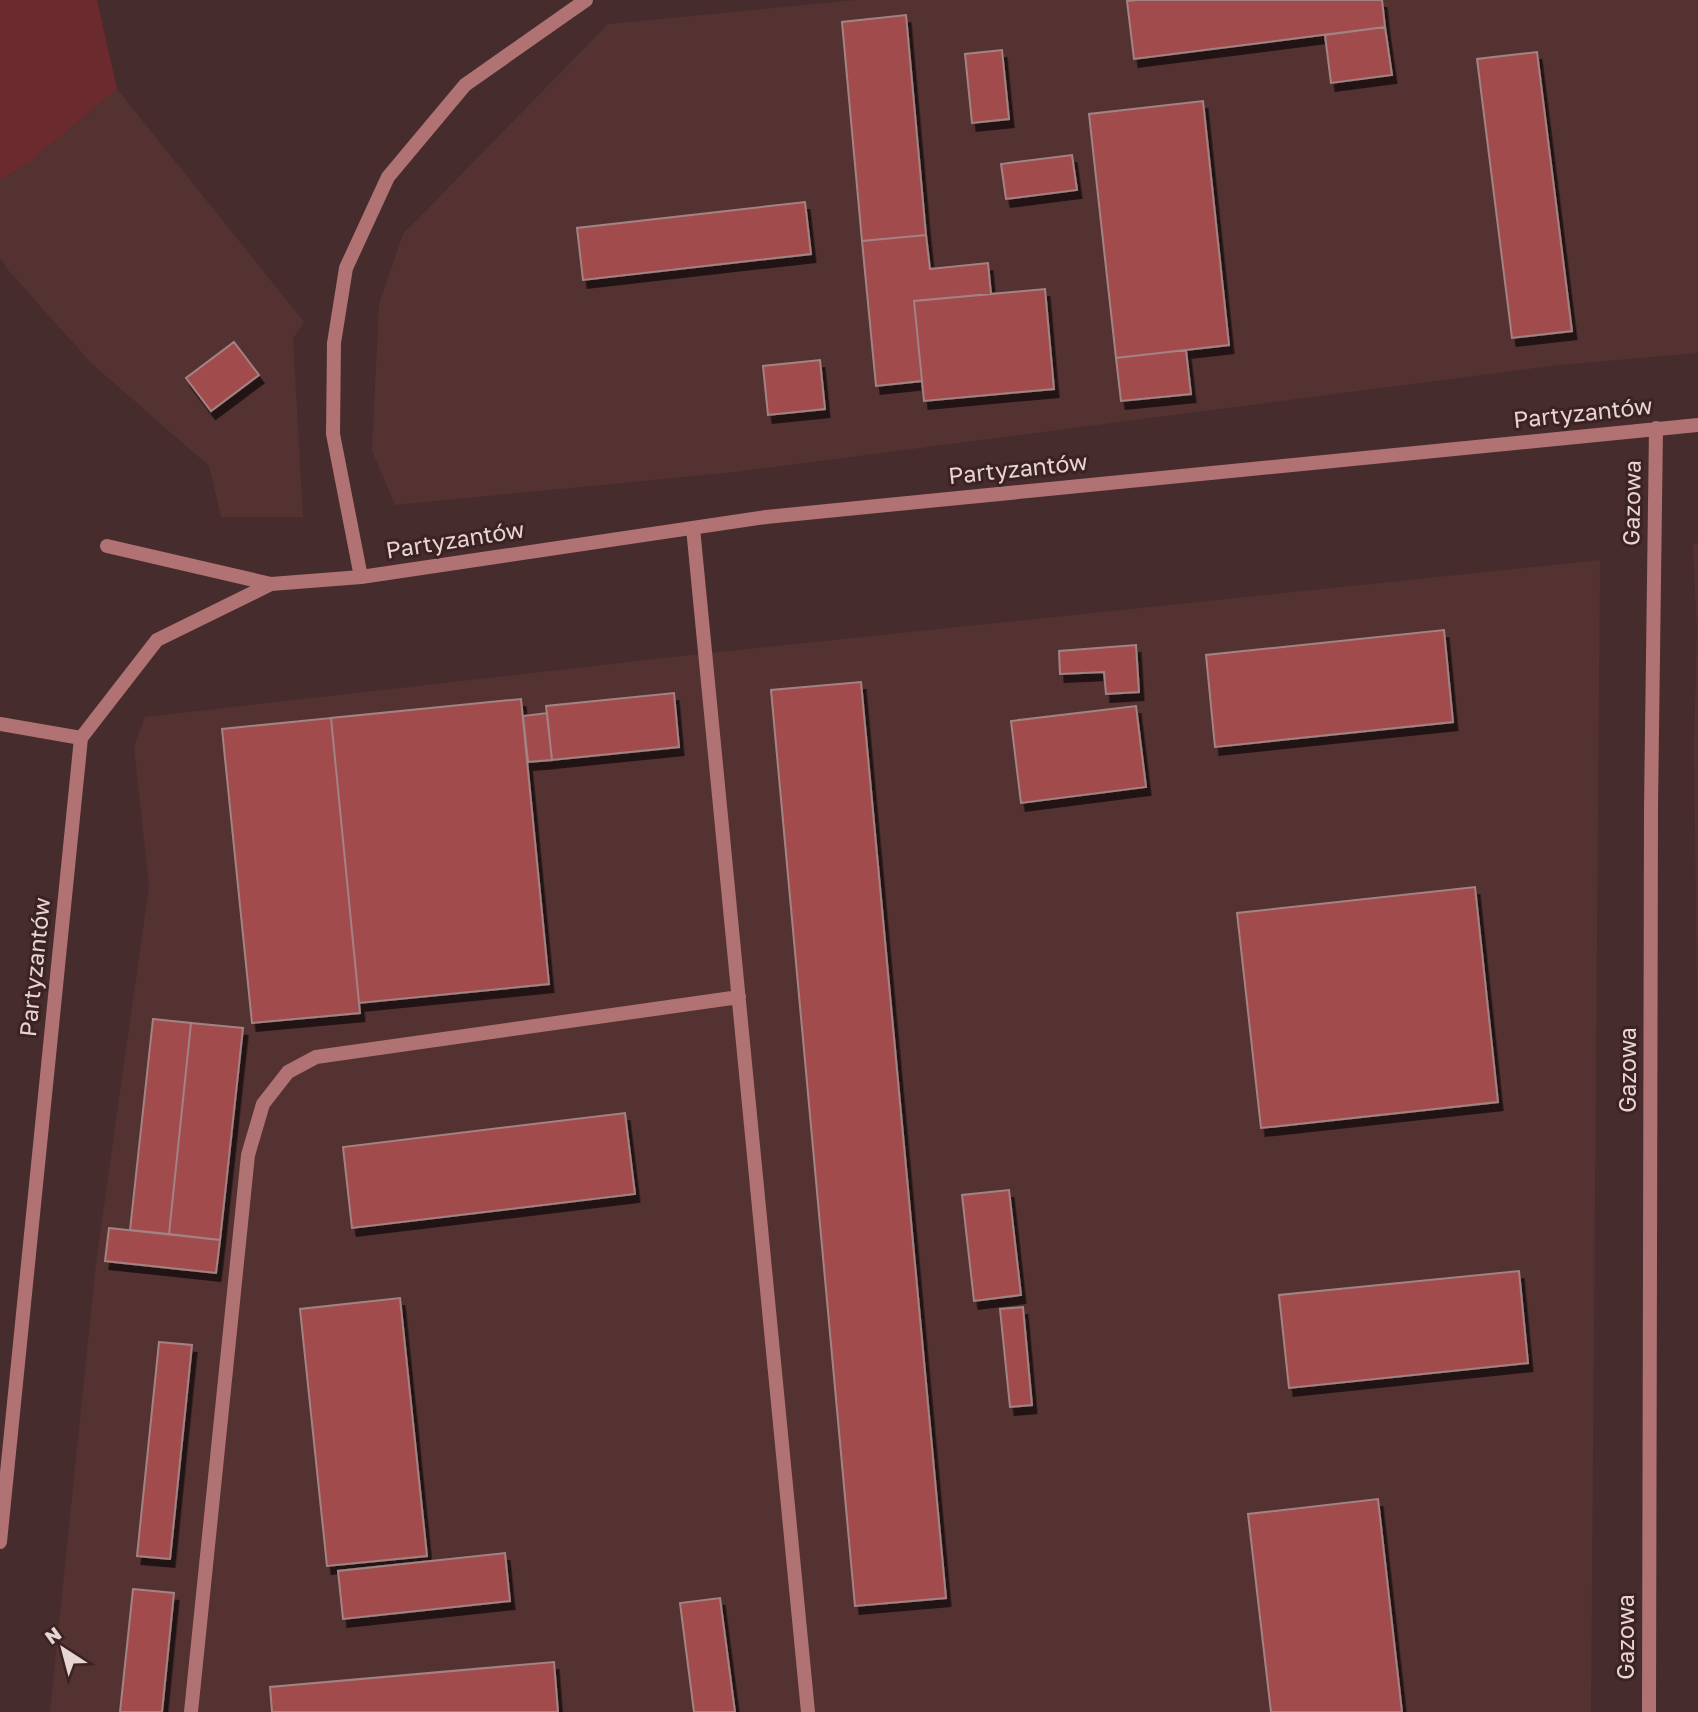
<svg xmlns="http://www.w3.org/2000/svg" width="1698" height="1712" font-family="'Golos Text',sans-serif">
<defs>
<filter id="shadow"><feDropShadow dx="4.5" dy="8" stdDeviation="0" flood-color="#0009"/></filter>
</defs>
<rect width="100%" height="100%" fill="#462c2c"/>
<!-- built -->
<path fill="#543232" d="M856 0H1698V353L1559 365 736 472 395 505 372 451 379 304 403 234 608 24Z
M117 89 304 322 293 339 303 517H221L209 466 91 363 9 271 0 258V180L31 161Z
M1698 543V1073L1694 749 1697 631 1693 544Z
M1600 560 1591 1712H50L96 1263 149 886 134 747 145 717 681 656Z"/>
<!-- green -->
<path fill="#6b2b2e" d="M0 0H97L117 89 31 161 0 180Z"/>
<!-- building -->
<path fill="#a14b4e" stroke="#a38382" stroke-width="2" filter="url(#shadow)" d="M1137 0H1382L1385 27 1134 59 1127 1Z
M906 15 926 235 862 241 842 22Z
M1385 27 1392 75 1331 83 1325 35Z
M1002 50 1009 119 972 123 965 54Z
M1537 52 1572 331 1512 338 1477 59Z
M1203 101 1229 345 1116 358 1089 114Z
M1072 155 1077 190 1006 199 1001 164Z
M805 202 811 254 583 280 577 228Z
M926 235 930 269 988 263 991 294 914 301 922 381 876 386 862 241Z
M1045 289 1054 389 924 401 914 301Z
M234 342 259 375 211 411 186 378Z
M1186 350 1191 394 1121 401 1116 358Z
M820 360 825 409 768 415 763 366Z
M1444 630 1453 722 1215 747 1206 655Z
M1136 645 1139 692 1106 694 1104 672 1060 674 1059 651Z
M861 682 946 1598 855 1606 771 690Z
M674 693 679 747 552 760 546 706Z
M521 699 549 984 359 1003 331 718Z
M1136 706 1146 787 1021 803 1011 721Z
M547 713 552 760 528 762 523 716Z
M331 718 360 1013 252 1023 222 729Z
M1475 887 1498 1102 1261 1128 1237 913Z
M153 1019 191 1023 169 1234 130 1230Z
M191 1023 243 1028 220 1240 169 1234Z
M625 1113 635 1194 352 1228 343 1147Z
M1009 1190 1021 1295 974 1301 962 1195Z
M109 1228 220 1240 216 1273 105 1261Z
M1519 1271 1528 1363 1289 1388 1279 1295Z
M400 1298 427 1556 327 1566 300 1309Z
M1023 1307 1032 1405 1010 1407 1000 1309Z
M159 1342 192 1345 170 1559 137 1556Z
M1378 1499 1402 1712H1271L1248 1514Z
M505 1553 510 1601 343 1619 338 1571Z
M133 1589 174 1593 162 1712H120Z
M720 1598 735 1712H694L680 1603Z
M554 1662 558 1712H272L270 1687Z"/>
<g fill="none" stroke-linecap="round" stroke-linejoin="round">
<!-- service -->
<path stroke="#b07272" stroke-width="14" d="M693 528 808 1712
M107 546 271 584
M0 724 81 738
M191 1712 248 1155 263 1104 288 1072 316 1057 739 997"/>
<!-- minor -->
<path stroke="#b07272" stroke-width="14" d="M361 577 333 434 334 343 346 268 388 177 465 85 586 0
M0 1542 81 738 157 640 271 584 361 577 766 517 1698 425
M1649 1712 1651 807 1656 428"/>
</g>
<g text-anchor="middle" stroke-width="6" stroke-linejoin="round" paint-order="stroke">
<!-- street labels -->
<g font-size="23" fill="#e7d5d5" stroke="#3c2222">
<text transform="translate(1583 413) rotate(-6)" y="8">Partyzantów</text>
<text transform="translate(1018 469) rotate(-6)" y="8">Partyzantów</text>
<text transform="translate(1632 503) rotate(-89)" y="8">Gazowa</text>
<text transform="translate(455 540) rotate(-9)" y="8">Partyzantów</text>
<text transform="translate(35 967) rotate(-84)" y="8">Partyzantów</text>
<text transform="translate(1628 1070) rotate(-90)" y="8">Gazowa</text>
<text transform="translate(1626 1637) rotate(-90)" y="8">Gazowa</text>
</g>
</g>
<!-- north arrow -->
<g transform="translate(63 1649) rotate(324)" stroke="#3c2222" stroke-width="5" paint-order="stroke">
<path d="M0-5L12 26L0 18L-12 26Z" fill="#e7d5d5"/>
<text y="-10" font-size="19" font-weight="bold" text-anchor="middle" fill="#e7d5d5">N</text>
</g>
</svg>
